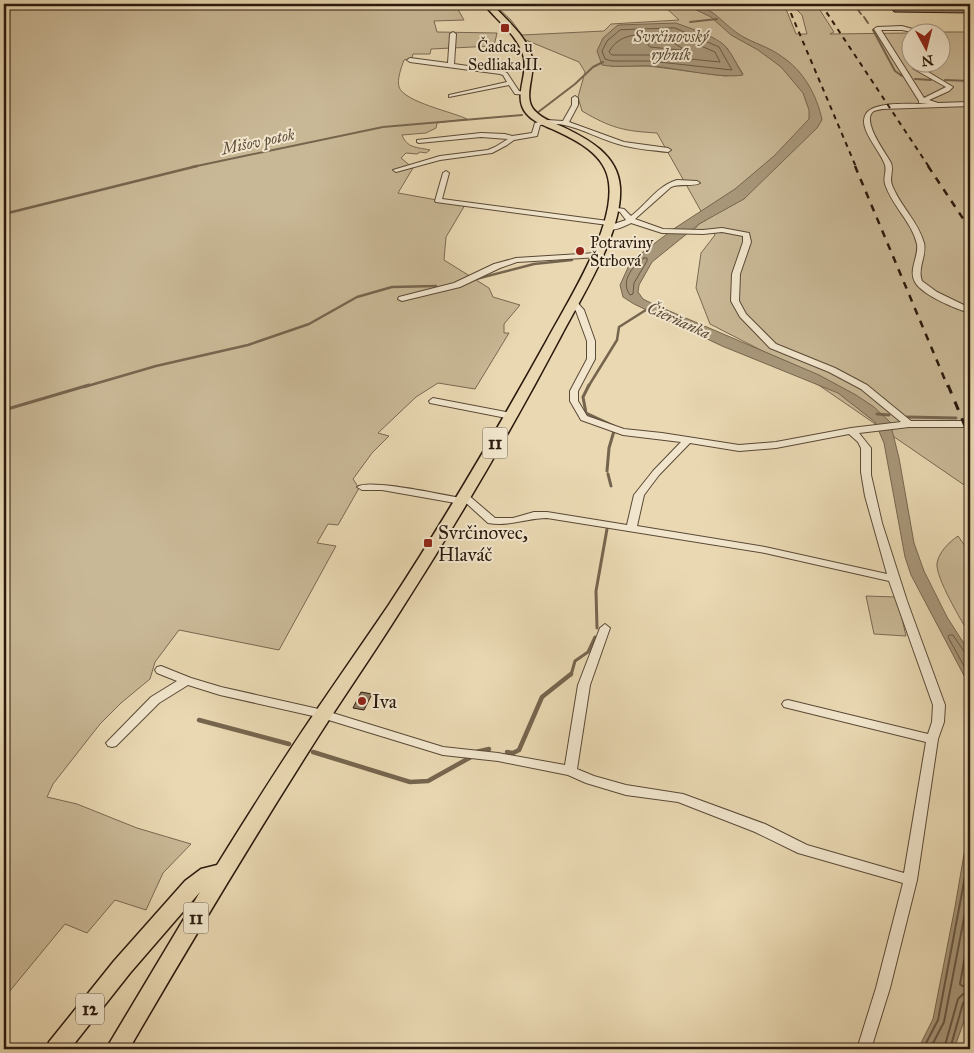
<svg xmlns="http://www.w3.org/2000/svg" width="974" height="1053" font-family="'IM FELL Great Primer',serif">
<rect width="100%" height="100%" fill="#e9d8b2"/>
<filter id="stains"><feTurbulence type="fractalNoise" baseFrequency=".004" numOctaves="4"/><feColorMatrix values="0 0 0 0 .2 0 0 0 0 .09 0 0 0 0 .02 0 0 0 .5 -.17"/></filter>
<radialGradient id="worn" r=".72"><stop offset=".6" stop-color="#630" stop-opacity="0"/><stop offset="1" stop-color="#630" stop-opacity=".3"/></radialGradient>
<!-- green -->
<path fill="#c9b896" stroke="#7a6852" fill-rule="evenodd" d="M4 4H494L511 20 522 35 604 31 611 24 679 20 662 4H784L796 34H807L802 15 795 8V4H816L834 32 830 34 911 33 912 62H942V32H930H970V489L788 364 710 324 696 288 701 253 715 235 712 230 693 231 699 224 706 220 657 133C623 131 611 128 582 111L578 97 585 72 579 62 521 38 484 6H456L464 20 434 21 437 32 497 33 494 46 431 49 430 54H413L412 58 404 60C401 68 397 79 399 87 404 102 453 112 467 119L437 123 436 128 426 133 402 135C407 148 416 147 430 150L426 153 420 152 417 154 406 153 401 158 413 168 398 193 465 205 446 237 444 260 489 288 493 297 520 305 504 324V333H509L475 389 438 383 416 397 378 433 389 436 372 453 353 479 359 488 338 525 328 524 317 543 336 546 279 650 179 630 155 662 150 679 121 703 100 724 53 784 47 797 77 804 137 828 191 844 163 873 146 910 115 900 87 933 65 924 4 998ZM727 48 743 74 725 76 649 66H611Z
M958 536 970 553V635C962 622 935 577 937 563 939 552 949 542 958 536Z
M866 596 897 597 906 636 874 634Z"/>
<!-- water -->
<path fill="#a8977a" stroke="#76654e" d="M684 4C712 4 719 21 740 35 753 43 769 47 781 56 803 70 817 95 822 120L817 128 744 199 699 224 652 262 639 285 638 292 643 299 653 304 819 375 856 395 874 407 890 422 899 458 914 543 924 571 947 617 970 653V687L911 575 905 557 884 443 875 422 838 393 722 346 634 304 623 297 620 285 631 261 675 228 735 189 774 156 809 119V110L803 93 781 67 758 50 731 35 711 17Z
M676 23C689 28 718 37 726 47 733 55 737 66 743 75 722 79 676 68 652 66 635 65 618 68 602 65L597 51 603 38 618 25Z
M970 819V984L967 1013 954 1049H918L933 1019 955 907Z"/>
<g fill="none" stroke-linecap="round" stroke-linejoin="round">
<!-- shore-far1 -->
<path stroke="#695844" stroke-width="1" d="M675 28 719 47 732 70 650 61H612L605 59 602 51 607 41 620 30Z
M646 34H673L715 52 720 62 650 55H612L609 52C617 37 630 35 646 34Z
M651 42H672L682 48 680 50 650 47 648 45Z
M644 258H647V261L634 283 633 294 630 295C620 281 632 267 644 258Z
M969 675 948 637 949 635H953L965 653 970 655"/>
<!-- shore -->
<path stroke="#695844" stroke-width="2" d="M968 674 970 677
M970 928 960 984 962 986 970 985
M923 1049 938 1020 970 850
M930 1049 944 1022 970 887
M944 1049 958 999 963 994 970 993
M950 1049 963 1003 970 999"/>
<!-- stream-far3 -->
<path stroke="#76654e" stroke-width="2" d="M854 4 861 14
M864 17 868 23
M690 22 717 19
M873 30 895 71 902 76
M915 79 931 80
M945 80 970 81
M537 113 575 84 593 67 603 62
M192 167 383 127 522 115"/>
<!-- stream-far2 -->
<path stroke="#76654e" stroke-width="2.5" d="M4 214 197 166
M609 261 633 262
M476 279 534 264 572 260
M84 387 156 366 248 345 309 324 357 297 392 287 436 286
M588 387 617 340 619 327 649 308"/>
<!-- stream-far1 -->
<path stroke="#76654e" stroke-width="3" d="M589 385 583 397 586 413 614 426
M4 410 89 385
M877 414 889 415
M907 417 956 418
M968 419H970
M607 471 609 448 614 431
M608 474 611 486
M597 628 596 591 607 529
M571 675 575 661 588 652 595 637"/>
<!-- stream -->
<path stroke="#76654e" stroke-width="4.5" d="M199 720 289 744
M313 752 410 782 428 781 471 757
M476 752 489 749
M507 752 513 753 519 750 542 697 571 674"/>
</g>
<!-- building -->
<path fill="#8d7c63" stroke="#2a190d" d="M888 4H968L970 7V13L894 12Z
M361 692 372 694 364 710 353 708Z"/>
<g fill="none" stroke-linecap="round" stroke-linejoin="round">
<!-- street casing -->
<g stroke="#5a4936" stroke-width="2">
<path id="street" d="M902 26 913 29 918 32H912L902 30H881L924 98 946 87 914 69 909 62 910 61 953 87 949 91 929 100 938 103 970 102V106L882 109C879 110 876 110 874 111 860 120 886 153 891 163 894 170 889 178 892 185 900 206 918 221 924 243 927 256 917 268 922 281L937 292 970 308V313C956 309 922 295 915 282 908 270 919 257 917 244 912 222 892 206 885 184 883 177 887 171 885 165 881 151 857 128 866 114 873 101 913 104 928 104L919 103V101L874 29 877 27Z
M453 32 456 34 454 64 503 71 507 73 519 91 528 93V95L515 94 509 85 449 97V95L507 82 503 75 500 74 410 62 407 60 410 58 448 63 450 34Z
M575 96 578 98V105L569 122 624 142 668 148 671 150 668 152C651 150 634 149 618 144 592 137 568 119 540 125L537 136 514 140 507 145 492 153 440 160 396 172 393 170 440 156 488 150 495 147 508 139 481 137 419 143 417 142V140L481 133 505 134 512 136 532 133 535 123 547 120 563 121 572 105V98Z
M446 171 449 173 442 199 608 221 612 223 608 225 436 202 435 201 443 173Z
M677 180 697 181 700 183C693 187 681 183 671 187L635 219 663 229 703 230 722 228 749 233 751 242 740 274 739 301 746 314 776 344 835 368 867 385 911 421H970V427H909L859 433 871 448V475L882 523 907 601 945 705 944 722 938 739 917 880 890 988 871 1049H857L876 988 903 883 798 853 755 832 678 802 626 795 586 783 568 775 498 761 443 755 322 718 220 695 188 685 159 703 116 746 112 747 108 746 106 743 151 697 177 681 157 673 155 670 157 667 161 666 191 678 221 687 323 710 443 747 498 753 565 765 578 685 600 628 605 624 610 628 590 685 577 769 594 776 626 785 683 794 765 824 807 845 904 873 926 742 788 708 784 707 782 704 784 701 788 700 928 734 932 722 933 705 889 581 765 553 547 518C527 518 509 527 488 523L465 502 461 504 382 490H362L357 487C368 478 443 495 461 498L459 496 461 494H467L495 518H513L534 512H547L627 525 634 495 653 471 681 442 623 435 581 420 570 401V391L587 359V341L576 311 569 303 573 301H576L584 310 595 341V359L578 391V401L587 416 624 429 662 433 739 445 776 442 851 428 901 422 861 389 829 372 770 348 740 317 731 301 732 274 743 242V236L722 232 703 234 662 233 631 223C623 227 611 233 602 228L626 220 620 212 611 209V207L624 209 631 216C647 204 657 186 677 180ZM849 434 858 442 861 448V472L865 496 887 574 765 547 637 526 644 495 659 475 690 443 739 451 776 448Z
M596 253 600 255 599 257 517 262 500 268 460 287 402 301 398 299 399 297 454 283 494 264 516 258Z
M967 317H970V329L966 327Z
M433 398 511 413 515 416 511 419 430 403 429 401Z"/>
</g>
<!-- primary casing -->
<g stroke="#2a190d" stroke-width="3">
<path id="primary" d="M484 4H492C506 20 527 36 532 58 536 75 521 99 536 112 543 119 554 123 563 127 588 139 618 155 620 187 623 232 582 296 561 336 512 429 458 521 401 610 371 658 339 703 309 751 247 849 187 949 129 1049H106L200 892 130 973 70 1049H46L49 1042 114 961 185 881 201 869 217 865C250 812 283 759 318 708 341 674 365 640 388 606 445 519 497 430 547 340 568 301 615 228 609 183 606 154 576 140 552 129 543 125 532 121 526 113 513 97 528 76 524 58 519 36 497 21 484 4Z"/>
</g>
<!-- street -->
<use href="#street" fill="#f1e6cd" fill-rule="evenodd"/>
<!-- primary -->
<use href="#primary" fill="#e9d8b2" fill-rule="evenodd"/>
<!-- rail-far2 -->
<path stroke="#2a190d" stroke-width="2" stroke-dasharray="5 5" stroke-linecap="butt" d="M787 4 856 167
M821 4 929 167"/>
<!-- rail-far1 -->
<path stroke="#2a190d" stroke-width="2.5" stroke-dasharray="7 7" stroke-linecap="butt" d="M855 166 948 387
M928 166 970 229"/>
<!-- rail -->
<path stroke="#2a190d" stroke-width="3" stroke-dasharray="9 9" stroke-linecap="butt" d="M948 385 970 438"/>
</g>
<!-- markers -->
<g fill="#8f2418" stroke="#f1e6cd" stroke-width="2">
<rect x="500" y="23" width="10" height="10" rx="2.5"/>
<circle cx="580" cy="251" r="5"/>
<rect x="423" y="538" width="10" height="10" rx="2.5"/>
<circle cx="362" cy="701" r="5"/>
</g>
<g text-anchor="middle" stroke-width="4" stroke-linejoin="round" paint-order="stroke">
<!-- far-water labels -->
<g font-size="16" font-style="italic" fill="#5c4b39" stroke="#f1e6cd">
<text x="671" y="42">Svrčinovský<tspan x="671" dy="18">rybník</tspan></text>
<text transform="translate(258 141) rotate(-12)" y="6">Mišov potok</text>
<text transform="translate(679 320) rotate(24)" y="6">Čierňanka</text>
</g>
<!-- far-poi labels -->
<g font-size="16" fill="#2a190d" stroke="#f1e6cd">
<text x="505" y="52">Čadca, u<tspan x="505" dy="18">Sedliaka II.</tspan></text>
<text x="590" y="248" text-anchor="start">Potraviny<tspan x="590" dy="18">Štrbová</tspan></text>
</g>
<!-- shield labels -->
<g fill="#f1e6cd" stroke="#665647" stroke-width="1">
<rect x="482.5" y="427.5" width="25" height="31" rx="4"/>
<rect x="183.5" y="902.5" width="25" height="31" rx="4"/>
<rect x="76" y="993.5" width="28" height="31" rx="4"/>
</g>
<g font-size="18" font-weight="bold" fill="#2a190d">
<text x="495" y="449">11</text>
<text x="196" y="924">11</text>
<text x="90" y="1015">12</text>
</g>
<!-- poi labels -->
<g font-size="19" fill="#2a190d" stroke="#f1e6cd" text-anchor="start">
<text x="438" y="539">Svrčinovec,<tspan x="438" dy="22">Hlaváč</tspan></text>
<text x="372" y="708">Iva</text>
</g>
</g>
<!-- margin -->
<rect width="974" height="1053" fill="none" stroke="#e9d8b2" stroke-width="20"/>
<rect x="5" y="5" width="964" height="1043" fill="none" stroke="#2a190d" stroke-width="2.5"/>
<rect x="10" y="10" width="954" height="1033" fill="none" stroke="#2a190d"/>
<!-- north arrow -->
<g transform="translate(926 48) rotate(173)"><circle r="24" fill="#f1e6cd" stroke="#a19480"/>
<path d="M0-4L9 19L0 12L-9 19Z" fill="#8f2418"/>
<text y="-8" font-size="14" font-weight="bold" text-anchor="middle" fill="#2a190d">N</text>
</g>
<rect width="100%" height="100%" filter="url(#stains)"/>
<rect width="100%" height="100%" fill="url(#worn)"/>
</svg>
